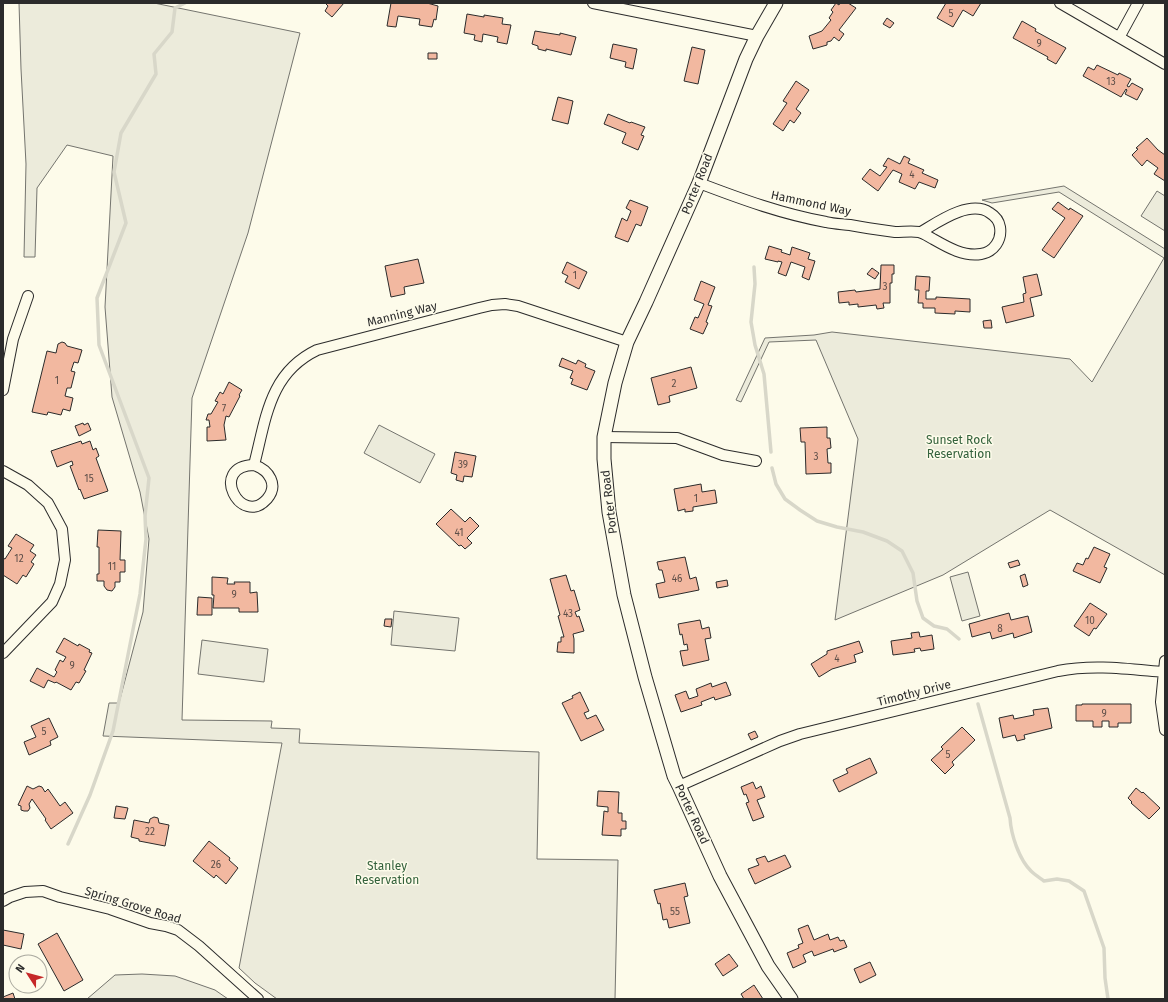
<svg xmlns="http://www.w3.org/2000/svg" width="1168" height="1002" font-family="'Fira Sans',sans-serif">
<rect width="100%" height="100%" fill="#fdfbea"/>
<!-- green -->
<path fill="#ecebdb" stroke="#74746e" d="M19 3H154L300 33 248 233 192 398 182 720 272 721 271 728 300 729 299 743 539 752 537 859 618 860 615 999H277L255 983 239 968 282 743 103 736 109 703H119L143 612 149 539 140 492 112 397 105 307 113 156 67 145 37 188 35 257H24L26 164 21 69Z
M1064 186 1165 249V575L1050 510 943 575 835 620 858 439 816 340 769 342 741 402 736 400 765 338 814 335 832 332 1070 359 1092 382 1164 258 1059 192 992 203 982 200Z
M1157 191 1165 196V231L1141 216Z
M379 425 435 454 420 483 364 453Z
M968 572 980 616 962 621 950 577Z
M394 611 459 618 455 651 391 645Z
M202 640 268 649 264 682 198 674Z
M142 974 175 976 215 990 228 999H87L115 975Z"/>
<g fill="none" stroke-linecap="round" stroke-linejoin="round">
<!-- stream -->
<path stroke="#d8d7c9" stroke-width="3.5" d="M754 267 755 284 751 322 755 345 764 374 771 452
M772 468 776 484 785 499 800 510 817 521 837 527 863 532 887 541 902 551 913 573 917 601 923 618 934 626 947 629 959 639
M978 704 1010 818C1011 835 1019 859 1031 871 1035 875 1040 878 1044 881L1057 879 1069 881 1084 891 1104 948 1105 978 1108 999
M68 844 90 795 113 731 140 594 146 539 145 516 149 478 99 345 97 298 126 223 114 172 121 133 156 74 154 54 172 32 175 8 185 3"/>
</g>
<!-- building -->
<path fill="#f2b8a0" stroke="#2b2b2b" d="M325 3H344L332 17 325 11 328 6Z
M391 3H427L438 6 436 20 434 19 432 27 419 25 420 19 398 16 396 27 387 26Z
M836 3 839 5 840 3H848L856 8 839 30 844 34 839 41 834 37 831 41 827 42V45L813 49 809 36 822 31 831 20 829 18 833 12 831 10Z
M946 3H981L973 16 963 10 953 27 937 18Z
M467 14 484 17V15L503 18 502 24 511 25 507 44 497 42 498 37 483 34 482 42 474 40 475 35 464 33Z
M887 18 894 23 890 28 883 24Z
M1022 21 1036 29 1035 31 1066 48 1056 64 1047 59 1048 57 1013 38Z
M535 31 560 35V33L576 37 571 55 546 49V51L538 49V46L532 44Z
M613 44 637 49 633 69 625 67 626 62 610 58Z
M692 47 705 50 698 84 684 81Z
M428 53H437V59H428Z
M1097 65 1118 75 1119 73 1131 79 1127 86 1129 87 1132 83 1143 89 1137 100 1125 94 1127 90 1126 89 1121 97 1083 76 1088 67 1094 70Z
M796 81 809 90 796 109 801 113 794 123 790 120 783 131 773 124 787 103 783 101Z
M558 97 573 101 568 124 552 120Z
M608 114 630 123 631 122 645 127 641 135 644 136 638 150 622 143 626 133 604 124Z
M1147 138 1158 150 1165 155V181L1154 174 1158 168 1147 160 1142 166 1132 155 1138 149 1136 148Z
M904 156 910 159 908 163 924 170 922 173 938 180 935 188 919 182 915 189 899 182 902 174 893 170 878 191 862 179 870 169 880 176 887 167 883 166 888 158 900 164Z
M630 200 648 207 641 226 636 224 628 242 615 237 622 218 627 221 631 211 626 208Z
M1058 202 1069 210 1070 208 1083 216 1054 258 1042 250 1065 218 1052 209Z
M769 246 782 250 781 252 790 255 792 247 810 253 808 259 815 261 809 280 802 277 805 267 791 262 786 276 778 273 782 262 778 261V262L765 259Z
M418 259 424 283 404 287 405 294 391 297 385 266Z
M567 262 587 272 579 289 565 282 568 276 562 273Z
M881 265H894V274H892V283H890V303H883L884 308 877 309 876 305 858 307V304L849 305V302L839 303 838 292 855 290 856 292 880 289Z
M872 268 879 273 875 279 867 274Z
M1037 274 1042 295 1030 298 1034 316 1006 323 1002 307 1024 302 1023 294 1026 293 1023 277Z
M916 276 930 277 929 291H926V299H936V297L970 299V312L955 311V314L935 313V308H923V303H918L919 290H915Z
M701 281 715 287 708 305 712 306 706 322 708 323 703 334 690 329 695 317 698 318 704 304 694 300Z
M991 320 992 328H984L983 321Z
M62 342 65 343 67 346 82 350 78 363 74 362 71 371 75 372 71 388H67L65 396 73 398 70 411 63 409 61 415 48 412 47 415 32 412 47 351 56 353 58 344Z
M562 358 576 364 578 360 586 364 585 367 595 371 587 390 571 384 573 379 570 378 573 371 559 366Z
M691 367 697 388 669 396 670 402 658 405 651 378Z
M229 382 242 390 239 395 240 396 229 417 226 416 224 425 226 440 207 441V427H210L209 420H206L208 414H211L218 402 215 401 220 392 223 394Z
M83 423 84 425 88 423 91 430 79 436 75 426Z
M827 427V438H830L831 448 827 449 828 463H831V473L806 474 805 442H801L800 428Z
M81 441 82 444 90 441 93 450 96 448 99 456 96 458 108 491 84 499 80 489 79 490 70 466 73 465 72 461 57 467 51 451Z
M455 452 476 456 472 477 464 476 463 482 456 480 457 475 451 473Z
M701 484 702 492 715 490 717 503 693 507V511L685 512V509L678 511 674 489Z
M451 509 465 522 470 517 479 526 467 538 472 543 465 549 461 545 459 546 436 524Z
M98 530 121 531 120 560H125V572H120V582H115V587L112 591 107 590 104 586V581H97V574H99V547H97Z
M16 534 34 545 30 551 36 555 31 562 34 564 26 577 23 575 17 584 3 575V558L5 559 12 548 8 546Z
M1094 547 1110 554 1104 567 1107 568 1100 583 1073 571 1077 563 1083 565 1086 558 1088 559Z
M685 557 690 579 696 577 699 590 659 598 656 584 665 582 662 570H659L657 562Z
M1018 560 1020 565 1010 568 1008 563Z
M1025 574 1028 585 1023 587 1020 576Z
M566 575 571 591 574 590 580 610 575 612 577 617 579 616 584 631 573 634 574 639V653L557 652 558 642H561V637H564L558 616 560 615 550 579Z
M212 577 228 578 227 584H235L234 582H250V593L257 592 258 612H239V608H213L214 595H212Z
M727 580 728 586 717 588 716 582Z
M198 597 212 598V615H197Z
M1090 603 1107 614 1096 629 1094 628 1089 636 1074 626Z
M1009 613 1011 620 1028 616 1032 632 1014 638 1013 633 992 639 990 632 972 637 969 624Z
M385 619H392L391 627 384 626Z
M700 620 702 629 709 627 711 638 705 639 709 660 683 666 680 651 688 650 687 644 684 645 682 634 680 635 678 624Z
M919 632 920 637 932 635 934 649 921 651 920 648 914 649 915 652 893 655 891 641 912 638 911 633Z
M64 638 78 646 79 644 90 650 89 652 92 653 84 670 86 671 79 683 76 682 71 690 56 682 55 683 48 680 44 688 30 681 37 668 54 677 57 672 55 670 60 660 63 662 66 657 56 652Z
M859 641 863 652 854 655 856 662 832 669 819 677 811 664 827 654V651Z
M726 682 731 695 715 700 714 697 701 702 702 705 681 712 675 695 686 691 689 699 698 696 696 689 711 683 712 687Z
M580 692 589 711 584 713 587 719 596 715 604 730 581 741 562 703 573 698 572 696Z
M1082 704H1131V723H1118V727H1109V721H1102V727H1093V721H1076V705H1082Z
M1048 708 1052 728 1024 735 1025 739 1017 741 1015 735 1003 738 999 718 1013 715 1014 719 1034 715 1033 710Z
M49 718 58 737 50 741 51 745 29 755 24 742 36 737 31 726Z
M962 727 975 740 952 762 954 765 945 774 931 760 943 749 941 747Z
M755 731 758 737 751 740 748 734Z
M870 758 877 773 839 792 833 780 848 773 846 769Z
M753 782 756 789 761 786 765 797 757 800 764 817 753 821 746 803 749 802 746 794 744 795 741 787Z
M27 786 33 789 39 786 42 787 45 792 48 789 60 806 65 802 73 813 51 829 45 820 46 819 32 799 29 804 30 808 28 811H24L21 810V806L18 805Z
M1136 788 1142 793 1143 792 1160 808 1149 819 1131 803 1132 802 1128 798Z
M598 791 619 792 618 813H622V821H626V829H621V836L602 835 604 811 608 812V807L597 806Z
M116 806 128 808 125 819 114 818Z
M154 817 158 818 159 823 169 825 165 846 139 841V839L131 837 134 820 149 823 150 819Z
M209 841 230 858 229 860 238 868 226 884 216 875 214 878 193 861Z
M785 855 791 867 755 884 748 869 759 865 756 859 765 856 768 862Z
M685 883 688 896 684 897 690 923 669 928 667 919 663 920 660 903 658 904 654 890Z
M808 925 814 940 828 934 830 940 838 937 840 941 844 940 847 947 834 952 833 949 814 956 812 951 803 955 806 962 793 968 787 953 799 948 798 945 803 943 798 929Z
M3 930 24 934 21 949 3 945Z
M57 933 83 980 64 991 38 944Z
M729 954 738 966 723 976 715 964Z
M870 962 876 975 860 983 854 969Z
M754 985 763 999H744L741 994Z
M13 993 15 999H3V997Z"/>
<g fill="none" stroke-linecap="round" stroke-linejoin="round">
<!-- minor casing -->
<g stroke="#2b2b2b" stroke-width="12">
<path id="minor" d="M593 3 757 36
M1060 3 1165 64
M1120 36 1138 3
M699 183C741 199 782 214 826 222 834 224 842 224 850 225 865 228 880 230 895 232 903 232 912 231 919 232 924 233 929 237 933 239 947 247 964 257 981 254 994 252 1002 240 1000 227 999 221 995 216 990 213 970 199 938 222 921 232
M3 390 13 339 28 296
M604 437 677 438 723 455 756 461
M254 465C269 470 279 485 267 499 241 528 208 466 254 465 266 419 269 373 317 350L479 308 492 305 505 304 518 306 627 342
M3 471 28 485 48 503 62 529 65 560 60 584 52 602 3 653
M1165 661 1161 702 1165 730
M679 786 780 741 800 734 1058 671C1093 664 1128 669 1163 672
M3 901 10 897 25 892 43 891 60 897 110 909 150 923 166 926 178 930 199 946 258 999"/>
</g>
<!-- tertiary casing -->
<g stroke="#2b2b2b" stroke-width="15">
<path id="tertiary" d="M776 3 757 36 746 59 699 183 646 302 627 342 615 383 604 437V459L609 512 624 595 645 677 674 776 679 786 720 876 768 966 791 999"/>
</g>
<!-- minor -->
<use href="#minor" stroke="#fdfbea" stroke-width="10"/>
<!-- tertiary -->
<use href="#tertiary" stroke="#fdfbea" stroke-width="13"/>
</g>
<g text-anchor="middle" stroke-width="3" stroke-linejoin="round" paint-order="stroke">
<!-- number labels -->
<g font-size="10" fill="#5d4e48">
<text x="951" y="17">5</text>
<text x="1039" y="47">9</text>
<text x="1111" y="85">13</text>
<text x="912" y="178">4</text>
<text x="575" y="279">1</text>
<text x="885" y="290">3</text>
<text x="57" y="384">1</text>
<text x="674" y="387">2</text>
<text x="224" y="412">7</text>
<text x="816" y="460">3</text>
<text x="463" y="468">39</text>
<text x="89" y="482">15</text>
<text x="696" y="502">1</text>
<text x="459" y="536">41</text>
<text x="19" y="562">12</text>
<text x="112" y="570">11</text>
<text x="677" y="582">46</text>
<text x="234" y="598">9</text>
<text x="568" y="617">43</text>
<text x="1090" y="624">10</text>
<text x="1000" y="632">8</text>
<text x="837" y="662">4</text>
<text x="72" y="669">9</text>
<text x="1104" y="717">9</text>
<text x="44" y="735">5</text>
<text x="948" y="758">5</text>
<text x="150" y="835">22</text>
<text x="216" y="868">26</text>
<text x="675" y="915">55</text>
</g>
<!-- street labels -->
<g font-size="12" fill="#2b2b2b" stroke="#fdfbea">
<text transform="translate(697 184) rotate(-68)" y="4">Porter Road</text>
<text transform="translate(811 203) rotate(12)" y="4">Hammond Way</text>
<text transform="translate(402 314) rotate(-14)" y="4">Manning Way</text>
<text transform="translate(609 502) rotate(-97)" y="4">Porter Road</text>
<text transform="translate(914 693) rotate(-14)" y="4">Timothy Drive</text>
<text transform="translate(692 814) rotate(65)" y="4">Porter Road</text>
<text transform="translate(133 905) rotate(17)" y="4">Spring Grove Road</text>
</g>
<!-- park labels -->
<g font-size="12" fill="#34623c" stroke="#fdfbea">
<text x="959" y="444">Sunset Rock<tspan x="959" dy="14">Reservation</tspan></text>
<text x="387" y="870">Stanley<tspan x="387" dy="14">Reservation</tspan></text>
</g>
</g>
<!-- border -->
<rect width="1168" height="1002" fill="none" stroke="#2b2b2b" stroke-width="8"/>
<!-- north arrow -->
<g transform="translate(28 974) rotate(306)"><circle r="19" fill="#fdfbea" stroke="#a9a89e"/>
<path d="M0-3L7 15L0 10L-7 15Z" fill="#c62828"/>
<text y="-6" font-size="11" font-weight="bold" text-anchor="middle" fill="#2b2b2b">N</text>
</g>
</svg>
